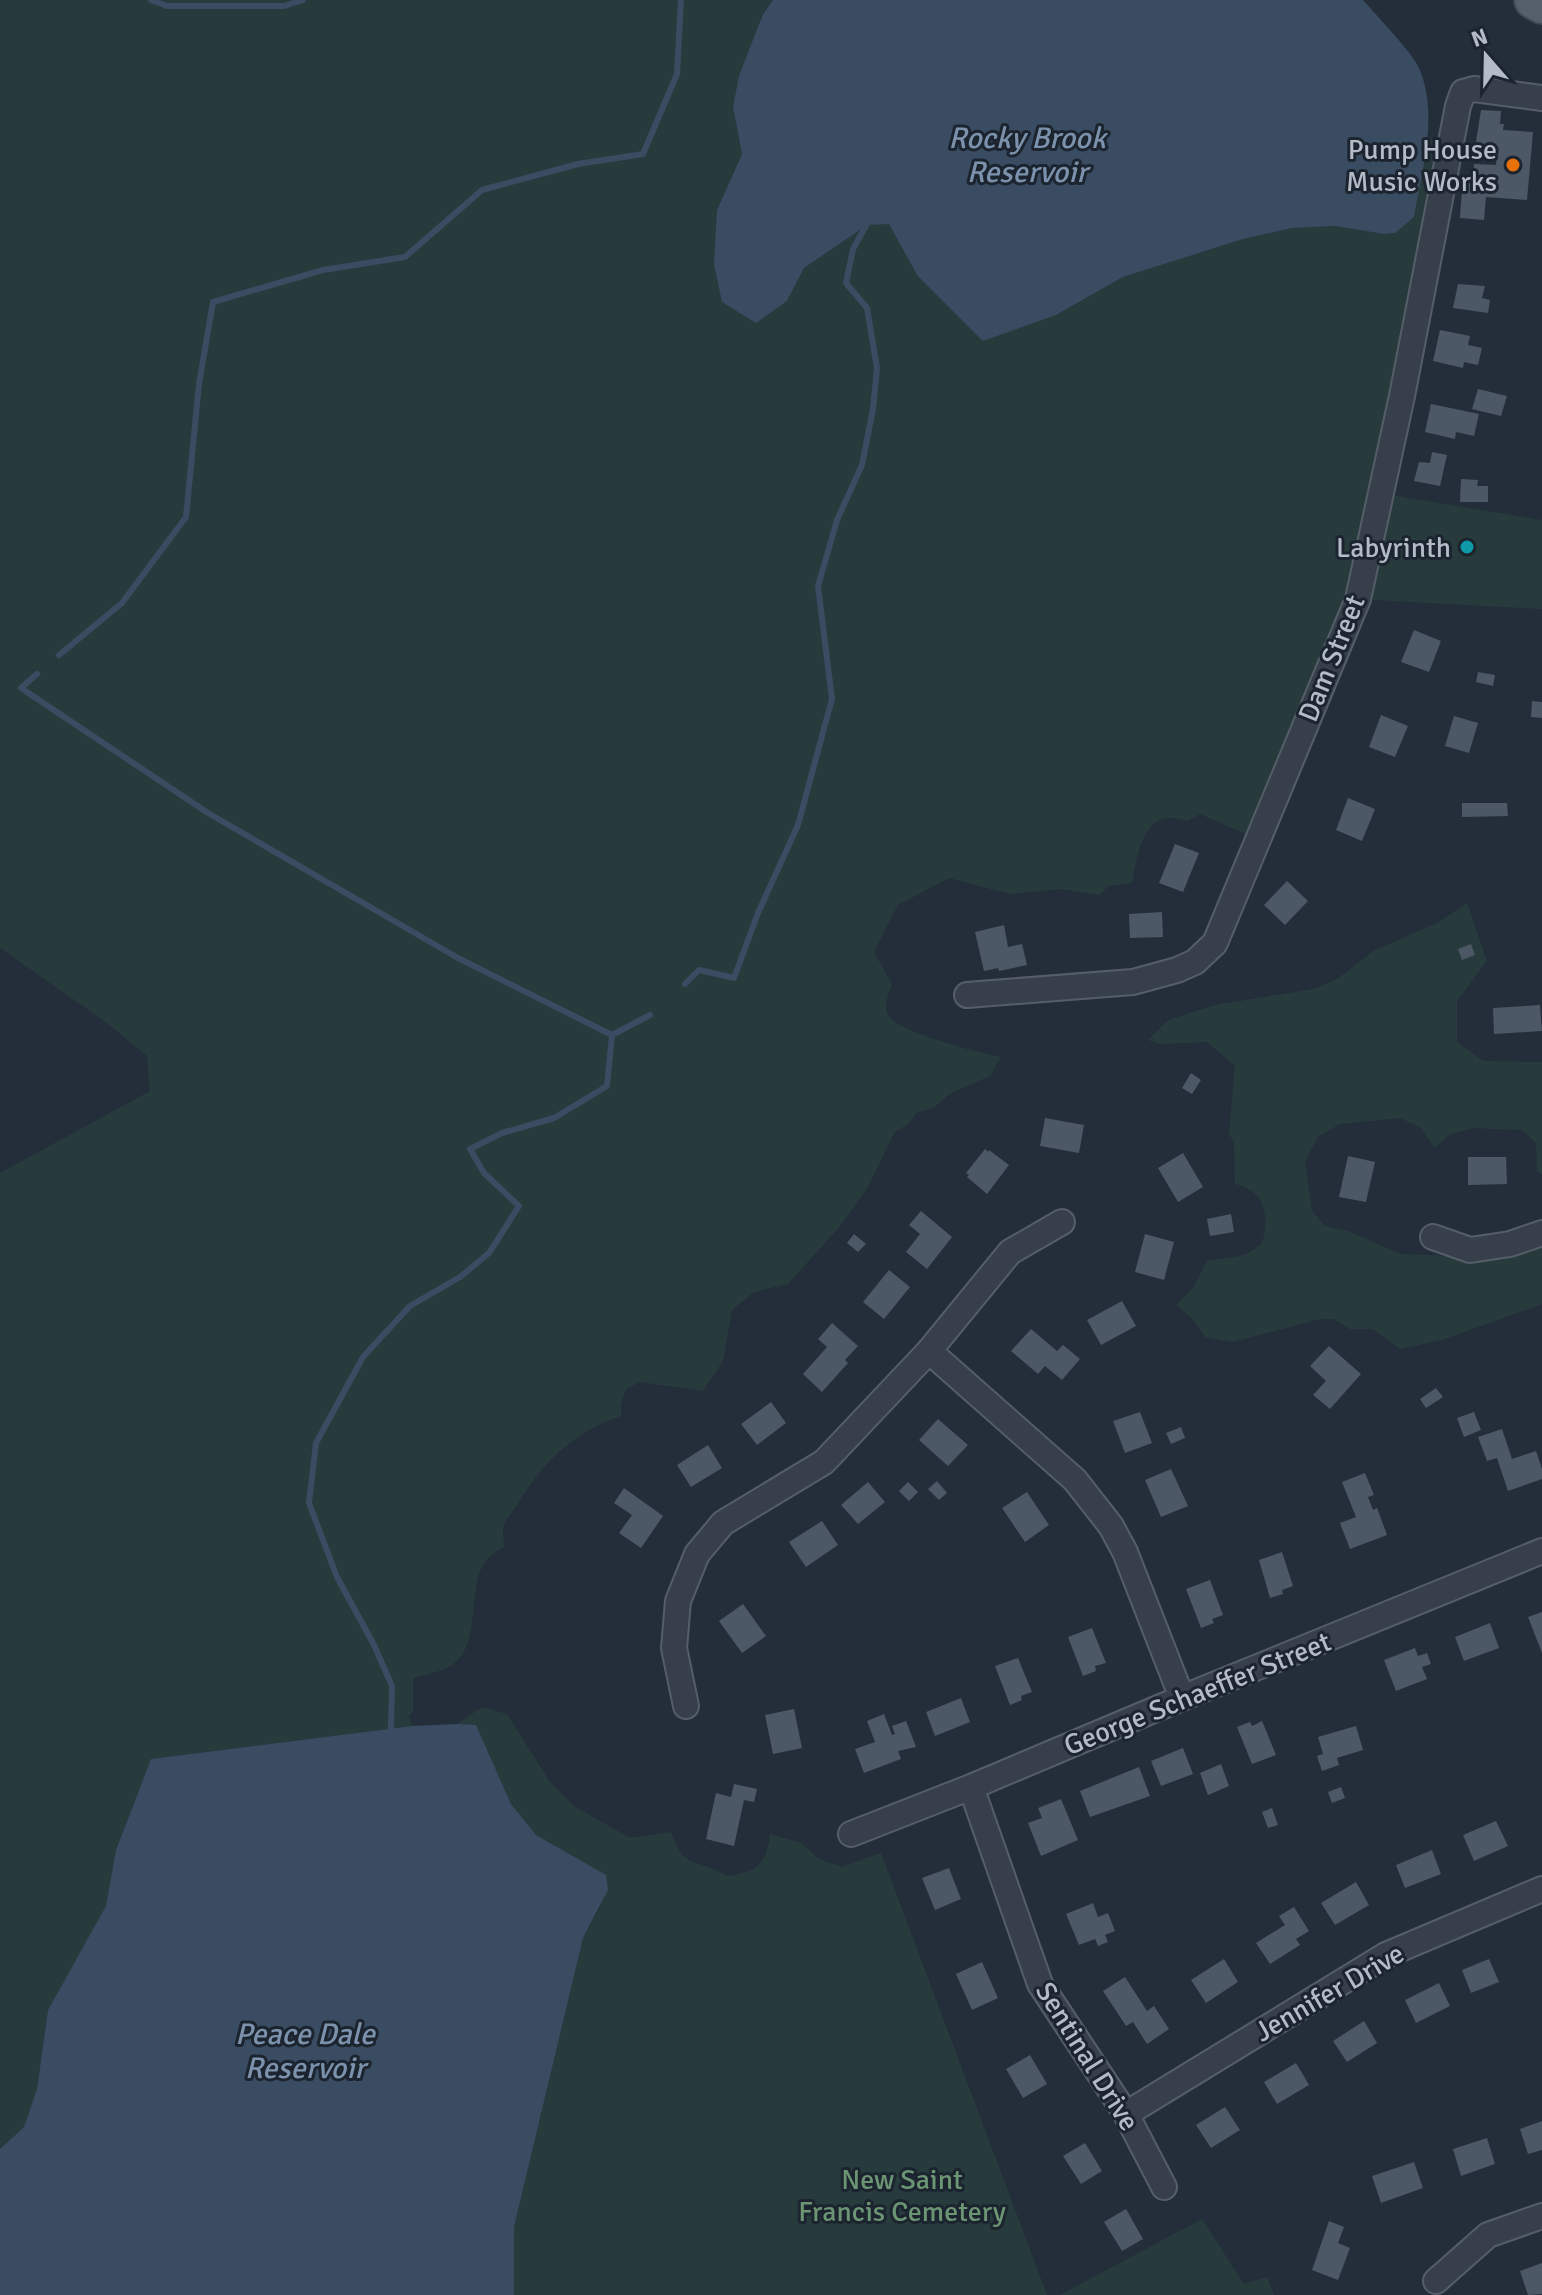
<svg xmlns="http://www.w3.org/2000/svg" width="1542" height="2295" font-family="Signika,sans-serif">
<rect width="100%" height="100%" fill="#242e3a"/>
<!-- green -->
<path fill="#273b3c" d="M0 0H773L762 14 733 107 742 154 717 210 787 301 804 268 867 224H889L917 275 1056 315 1123 277 1243 239 1292 228 1335 226 1384 234 1414 217 1428 136 1439 145 1379 493 1542 520V609L1358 599 1253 837 1200 814 1188 821C1182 820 1174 817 1168 818 1141 819 1136 863 1132 883L1108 886 1100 895 1060 889 1010 894 949 878 898 905 874 952 892 984C889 993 883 1005 888 1015 897 1032 980 1053 1001 1057L990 1076 951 1093 933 1108 916 1113 909 1123 894 1133 868 1187 841 1225 788 1284 754 1292 732 1310 723 1361 703 1391 640 1382 626 1389 621 1405V1416C575 1431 543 1462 519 1502 507 1522 499 1521 505 1546 500 1549 493 1553 489 1557 463 1583 486 1646 449 1667 439 1672 424 1675 413 1678V1711L409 1716 412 1726 151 1759 116 1850 107 1906 48 2010 37 2089 24 2127 0 2149V1173L150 1091 147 1056 107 1023 0 948Z
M1467 903 1487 961 1457 1001V1042L1483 1061 1542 1062V1175L1537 1172 1536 1143 1522 1130 1473 1128 1450 1134 1435 1148 1420 1127 1400 1118 1340 1124 1318 1137 1305 1162 1312 1211 1325 1226 1348 1231 1401 1254 1479 1257 1542 1241V1304L1442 1340 1400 1349 1373 1329H1350L1333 1319H1320L1233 1342 1205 1337 1193 1319 1176 1305 1193 1288 1207 1261 1245 1255 1262 1244C1269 1217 1267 1191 1235 1184L1234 1141 1229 1135 1235 1066 1207 1042 1160 1044 1148 1040 1168 1020 1215 1005 1314 989 1337 979 1375 950 1437 923Z
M482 1707 507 1714 550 1782 574 1806 630 1838 671 1832C684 1872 697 1857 727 1876 756 1872 767 1865 770 1834L801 1843 819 1859 842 1867 881 1853 1047 2295H514V2227L583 1938 601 1906 605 1875 536 1835 511 1804 476 1726 457 1724Z
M1202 2219 1244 2284 1267 2277 1274 2295H1060Z"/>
<!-- water -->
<path fill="#3a4c62" d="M773 0H1363C1376 15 1412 52 1419 68 1439 114 1422 170 1414 217L1395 233 1384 234 1335 226 1292 228 1243 239 1123 277 1056 315 983 341 917 275 889 224 867 225 804 268 787 301 756 323 722 302 714 264 717 210 742 154 733 107 739 76 763 14Z
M457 1724 476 1725 511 1804 536 1835 606 1875 608 1890 583 1938 514 2227V2295H0V2149L24 2127 37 2089 48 2010 106 1906 116 1850 151 1759 412 1726Z"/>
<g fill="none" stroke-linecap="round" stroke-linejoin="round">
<!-- stream -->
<path stroke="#3a4c62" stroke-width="6" d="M151 0 167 6H284L303 0
M59 655 122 603 186 517 199 384 213 302 323 270 405 257 482 190 578 164 643 154 677 74 681 0
M37 674 21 688 208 813 458 958 612 1035
M685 984 699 970 734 978 758 913 798 825 832 699 818 586 837 520 862 465 873 409 877 368 867 308 846 283 853 249 867 224
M391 1728 392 1686 374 1645 337 1577 309 1503 316 1443 363 1357 410 1306 460 1277 489 1253 519 1206 484 1173 470 1149 502 1133 554 1118 607 1086 612 1035 650 1015"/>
</g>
<!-- building -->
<path fill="#4c5865" d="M1481 110 1501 111 1500 124H1504L1503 130 1533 132 1527 200 1486 197 1484 220 1460 218 1463 175 1473 176 1474 164 1496 165 1497 150 1475 148Z
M1458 284 1485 286 1482 298 1490 300 1488 313 1453 308Z
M1440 330 1470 336 1468 345 1482 348 1478 365 1464 362 1463 368 1433 361Z
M1478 389 1507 396 1501 416 1472 409Z
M1431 404 1479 414 1474 436 1456 432 1455 439 1425 432Z
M1432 452 1447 455 1440 486 1414 481 1419 462 1430 463Z
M1461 479 1478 480 1477 486H1488V502H1460Z
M1414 630 1441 641 1429 672 1401 662Z
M1478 672 1495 675 1493 686 1476 682Z
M1532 701 1542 702V718L1531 717Z
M1381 715 1408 726 1395 757 1369 747Z
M1454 716 1478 723 1469 753 1445 746Z
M1348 798 1375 809 1362 841 1336 830Z
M1462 803H1507L1508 816 1462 817Z
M1175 844 1199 853 1183 892 1159 883Z
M1287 881 1308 901 1285 925 1264 905Z
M1162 912 1163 937 1130 938 1129 914Z
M1004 925 1008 947 1022 944 1027 965 999 971 998 968 984 971 975 932Z
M1471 944 1475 955 1462 960 1458 949Z
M1540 1005 1542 1031 1494 1034 1493 1008Z
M1191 1073 1201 1080 1192 1094 1182 1088Z
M1045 1118 1084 1125 1079 1153 1040 1146Z
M985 1149 988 1152 989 1150 1009 1165 987 1194 967 1177 969 1175 966 1173Z
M1183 1153 1203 1187 1178 1202 1158 1168Z
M1348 1156 1375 1162 1366 1202 1339 1197Z
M1468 1157H1506L1507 1184 1468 1185Z
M921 1211 952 1237 927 1269 906 1252 920 1234 909 1225Z
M1231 1214 1234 1232 1210 1236 1207 1219Z
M854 1234 866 1244 858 1252 847 1243Z
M1145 1234 1174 1242 1164 1280 1135 1272Z
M889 1270 910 1287 884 1319 863 1302Z
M1122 1301 1136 1326 1101 1345 1087 1320Z
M832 1323 858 1346 845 1360 848 1363 822 1392 803 1374 827 1347 818 1339Z
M1031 1329 1057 1351 1063 1345 1080 1359 1062 1380 1045 1366 1038 1374 1011 1351Z
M1329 1346 1361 1374 1330 1409 1313 1395 1326 1381 1310 1366Z
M1436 1388 1443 1397 1426 1408 1420 1399Z
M771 1402 786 1423 757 1445 741 1424Z
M1140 1412 1152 1443 1125 1453 1113 1421Z
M1474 1412 1481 1430 1464 1437 1457 1418Z
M938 1419 968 1445 948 1466 919 1440Z
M1181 1427 1185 1438 1171 1444 1166 1433Z
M1502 1429 1512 1459 1536 1451 1542 1469V1479L1508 1491 1497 1458 1487 1461 1478 1437Z
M708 1445 722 1468 691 1487 677 1465Z
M1171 1469 1188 1506 1161 1517 1145 1480Z
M1365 1473 1374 1495 1368 1497 1373 1510 1377 1508 1387 1535 1350 1549 1340 1523 1356 1517 1342 1482Z
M937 1481 947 1493 939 1500 928 1489Z
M868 1482 885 1502 858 1524 841 1505Z
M908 1482 918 1492 909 1501 899 1491Z
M624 1488 663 1516 641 1548 619 1533 632 1515 614 1503Z
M1027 1492 1049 1525 1025 1542 1002 1508Z
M822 1521 838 1545 806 1567 789 1542Z
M1282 1552 1293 1586 1282 1590 1283 1594 1270 1598 1259 1560Z
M1210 1580 1223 1615 1212 1619 1214 1623 1201 1628 1186 1589Z
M743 1604 766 1636 742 1653 719 1621Z
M1542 1612V1653L1528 1617Z
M1490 1623 1499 1648 1464 1661 1455 1637Z
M1092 1628 1106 1663 1095 1666 1096 1671 1083 1676 1068 1637Z
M1415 1648 1418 1656 1427 1653 1431 1664 1422 1667 1427 1679 1396 1691 1384 1660Z
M1018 1658 1032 1692 1021 1696 1022 1700 1010 1705 995 1666Z
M961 1698 970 1722 935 1736 926 1712Z
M794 1709 802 1748 773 1754 765 1715Z
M884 1714 892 1735 895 1734 892 1726 906 1721 916 1747 898 1751 901 1759 864 1773 855 1749 875 1742 867 1721Z
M1262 1721 1276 1755 1252 1764 1237 1727 1250 1722 1252 1726Z
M1356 1726 1363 1750 1337 1758 1339 1765 1322 1771 1317 1756 1323 1754 1318 1737Z
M1183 1748 1193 1774 1161 1786 1151 1761Z
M1221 1764 1229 1786 1208 1795 1200 1773Z
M1139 1767 1150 1796 1090 1817 1080 1791Z
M734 1784 757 1789 754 1802 744 1800 734 1846 706 1839 716 1793 731 1797Z
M1341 1787 1345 1798 1332 1803 1328 1792Z
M1061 1799 1078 1840 1041 1856 1028 1823 1042 1818 1038 1808Z
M1272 1808 1278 1825 1268 1828 1262 1812Z
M1496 1821 1508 1846 1474 1861 1463 1835Z
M1432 1850 1441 1874 1405 1888 1396 1865Z
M949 1868 961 1899 935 1910 922 1878Z
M1356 1882 1369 1905 1335 1925 1321 1903Z
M1093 1903 1098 1917 1108 1913 1115 1931 1105 1935 1108 1942 1098 1946 1095 1939 1079 1945 1066 1914Z
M1294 1907 1309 1931 1296 1939 1300 1945 1270 1964 1256 1943 1285 1925 1279 1916Z
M1224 1959 1238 1982 1206 2003 1191 1980Z
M1489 1959 1499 1982 1471 1993 1462 1970Z
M982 1962 998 1998 972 2010 956 1974Z
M1125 1977 1147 2011 1154 2006 1169 2029 1147 2044 1133 2022 1126 2026 1103 1991Z
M1439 1983 1450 2006 1416 2023 1405 2000Z
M1364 2021 1377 2043 1347 2062 1333 2041Z
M1030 2055 1047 2084 1023 2098 1006 2069Z
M1296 2063 1309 2085 1277 2104 1264 2082Z
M1225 2107 1240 2130 1211 2148 1196 2125Z
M1542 2121V2150L1528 2154 1520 2129Z
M1487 2138 1495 2164 1461 2176 1453 2149Z
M1085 2143 1102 2171 1081 2184 1063 2156Z
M1414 2162 1423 2188 1381 2203 1372 2176Z
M1126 2209 1143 2239 1122 2251 1104 2222Z
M1329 2221 1344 2227 1338 2243 1350 2248 1338 2280 1312 2270Z
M1542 2263V2294L1528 2295 1520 2271Z"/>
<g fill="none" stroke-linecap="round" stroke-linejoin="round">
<!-- minor casing -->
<g stroke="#555e68" stroke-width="28">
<path id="minor" d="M967 995 1133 982 1177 970 1195 962 1215 943 1358 599 1402 396 1458 106 1463 92 1474 89 1542 98
M1433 1237 1470 1250 1510 1244 1542 1233
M929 1351 1075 1480 1111 1526 1125 1552 1182 1698
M686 1706 674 1648 678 1601 697 1554 723 1523 824 1462 929 1351 1010 1252 1062 1222
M971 1787 1040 1984 1126 2114 1164 2187
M851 1834 971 1787 1182 1698 1542 1551
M1126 2114 1386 1955 1542 1889
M1436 2281 1488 2235 1542 2216"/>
</g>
<!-- primary casing -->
<g stroke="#404953" stroke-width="40">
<path id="primary" d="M1533 0 1542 5"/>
</g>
<!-- minor -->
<use href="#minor" stroke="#37404a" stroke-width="24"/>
<!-- primary -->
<use href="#primary" stroke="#555f6a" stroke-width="36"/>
</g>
<!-- markers -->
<circle fill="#e8710a" stroke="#1c252f" stroke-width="3" cx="1513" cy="165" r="8"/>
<circle fill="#0f9aa8" stroke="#1c252f" stroke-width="3" cx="1467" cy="547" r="8"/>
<g text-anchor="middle" stroke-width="6" stroke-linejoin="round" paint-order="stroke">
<!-- poi labels -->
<g font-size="28" fill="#b2bbc6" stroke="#1c252f" text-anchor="end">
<text x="1497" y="159">Pump House<tspan x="1497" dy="32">Music Works</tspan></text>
<text x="1451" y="557">Labyrinth</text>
</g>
<!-- street labels -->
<g font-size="28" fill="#b2bbc6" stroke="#1c252f">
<text transform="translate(1331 658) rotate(-68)" y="10">Dam Street</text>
<text transform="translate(1197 1693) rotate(-22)" y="10">George Schaeffer Street</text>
<text transform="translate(1329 1992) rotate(-30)" y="10">Jennifer Drive</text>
<text transform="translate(1088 2056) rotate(58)" y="10">Sentinal Drive</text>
</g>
<!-- park labels -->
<g font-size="28" fill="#6b9573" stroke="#1c252f">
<text x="902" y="2189">New Saint<tspan x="902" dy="32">Francis Cemetery</tspan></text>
</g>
<!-- water labels -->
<g font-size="30" font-style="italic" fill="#7c92ac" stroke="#1c252f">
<text x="1027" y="148">Rocky Brook<tspan x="1027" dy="34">Reservoir</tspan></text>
<text x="305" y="2044">Peace Dale<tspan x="305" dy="34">Reservoir</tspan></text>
</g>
</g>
<!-- north arrow -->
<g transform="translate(1486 56) rotate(340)" stroke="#1c252f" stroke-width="6" paint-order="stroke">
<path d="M0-6L14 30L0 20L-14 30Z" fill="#b2bbc6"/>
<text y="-12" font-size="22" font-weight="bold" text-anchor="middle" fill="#b2bbc6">N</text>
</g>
</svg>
